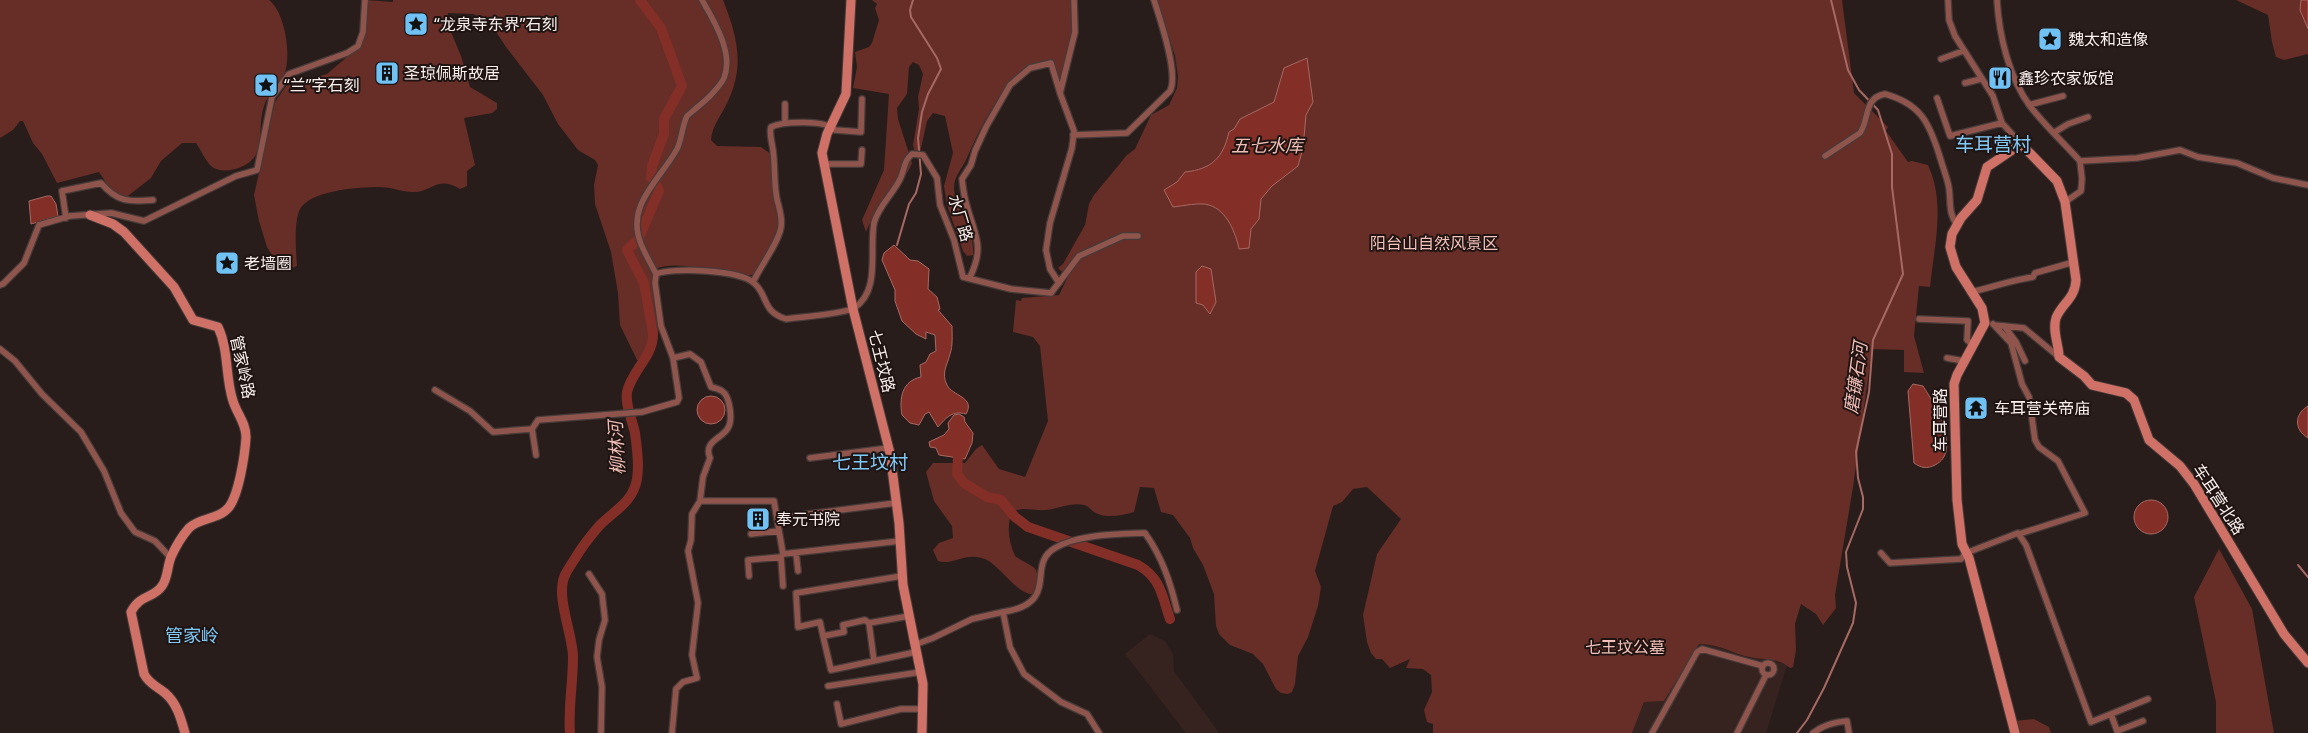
<svg xmlns="http://www.w3.org/2000/svg" width="2308" height="733" font-family="'Noto Sans','Noto Sans SC',sans-serif">
<rect width="100%" height="100%" fill="#291d1b"/>
<!-- built -->
<path fill="#362320" d="M1150 634 1165 641 1173 654 1174 671 1219 733H1186L1125 654Z
M1699 644H1709L1750 658H1768L1787 665 1766 733H1632L1644 702 1664 701Z"/>
<!-- green -->
<path fill="#672d27" d="M0 0H269C285 12 292 56 284 75 280 86 267 94 264 106 259 121 262 137 257 152 252 168 222 176 211 166 205 160 201 150 196 143H182L161 161 151 178 124 199 103 185 105 181 99 172 57 183 42 154 33 143 23 121H20L13 130 0 138Z
M366 0 393 2V0H723C737 36 745 65 728 101 722 115 712 125 711 140L717 146 761 147 771 154 774 204 779 219 776 242 754 275C727 277 680 258 656 269 644 308 677 318 643 360H637L620 325 618 293 611 252 595 204 594 185 598 165 595 160 578 150 558 124 543 95 506 47 489 21 473 14 448 13V25L461 56 470 87 497 103V109L492 113 464 118 475 165 467 171V186L460 189C437 175 433 192 413 192 402 192 391 187 379 187 358 187 317 190 302 206 293 216 296 252 297 266L289 269 277 263 267 247 259 221 254 195 275 102 286 86 327 74 355 50 366 26Z
M872 0H1072C1074 33 1068 54 1060 85L1053 64C1043 66 1033 69 1024 74 996 94 980 128 967 158 962 169 953 177 954 190 958 214 975 227 973 255L967 256 963 251 947 205 944 186 953 153 945 116 933 113 927 121 919 157 915 153 913 145 919 109 918 97 923 74 919 65 913 62 909 67 907 94 897 108 898 119 912 163C906 178 899 183 889 195 879 206 872 218 866 232L862 220 884 170 889 94 853 88 857 67 855 52 869 47 872 43 879 20 875 8 877 4Z
M1157 0H1842L1854 93 1888 127 1886 131 1908 162 1912 161 1928 165C1946 204 1934 246 1930 287L1919 286 1914 336 1924 373 1904 372V350L1872 349 1853 487 1835 595 1836 608 1823 625 1816 614 1801 604 1795 624 1796 650 1793 667 1790 668C1777 657 1763 660 1749 657 1732 653 1716 643 1699 644L1664 701 1644 702 1632 733H1433V724L1427 722 1424 710 1432 692 1431 675 1423 669 1406 668 1410 659 1390 668 1382 659H1376L1371 653 1367 642 1363 615 1377 554 1401 519 1367 487 1353 489 1342 502 1333 506 1315 571 1321 587 1318 606 1308 637 1298 656 1295 684 1292 692 1288 694 1281 693 1276 689 1263 664 1253 654 1230 645 1219 634 1216 626 1214 594 1203 565 1193 548 1190 538 1173 515 1161 512 1154 488 1140 487 1134 512C1123 515 1107 519 1096 513 1091 511 1089 506 1084 505 1071 502 1058 509 1046 510 1033 511 1023 506 1012 512 1006 527 1009 542 1015 556 1037 571 1039 562 1037 593 1022 601 1001 567 987 560 967 550 953 566 938 561L933 550 939 543 953 538 952 526 934 501 926 472 933 463H965L976 449 982 445 999 469 1025 477 1048 421 1040 346 1033 337 1013 332 1016 300 1021 301 1022 298 1059 295 1076 260 1062 272 1058 268 1063 264 1085 225 1089 204 1094 195 1127 155 1135 149 1151 115 1169 105 1177 88 1178 76 1175 56Z
M2236 0H2308V54L2284 60 2276 57 2272 42 2268 15Z
M2219 549 2252 609 2274 733H2216V702L2194 597Z
M2034 719 2049 727 2051 733H2018L2014 721Z"/>
<!-- water -->
<path fill="#832f28" stroke="#a66963" d="M2301 0H2308V29L2300 10Z
M1307 58 1313 102 1306 115 1303 148 1298 166 1272 186 1261 199 1259 219 1251 229 1249 248 1239 249C1236 234 1227 210 1209 205 1200 202 1183 206 1173 207L1164 190 1177 182 1185 172C1212 169 1223 158 1229 132L1234 129 1240 119 1274 102 1284 68Z
M47 196H51L56 204 58 216 31 224 29 201Z
M894 245 910 260 918 261 929 269 928 289 937 297 940 309 938 310 952 326C952 335 953 346 950 354 947 366 941 373 947 385 952 396 976 397 966 414 952 410 946 418 938 427L929 412 925 414 919 425 910 423 902 415C899 398 902 381 921 377L920 365 926 362 930 354 936 351 935 335 926 332V339L916 334 902 321 895 301V290L882 260 884 253Z
M1202 266 1211 269 1216 302 1210 314 1203 305 1196 303V272Z
M1913 384 1923 386C1934 403 1963 451 1935 465 1927 469 1921 468 1914 463L1908 391Z
M697 410a14 14 0 1 1 28 0a14 14 0 1 1-28 0Z
M2308 406V438C2294 430 2294 414 2308 406Z
M959 414 964 417 965 422 973 433 972 443 965 459 939 455 936 448 930 447 929 442 944 435 949 429 948 423 954 415Z
M2134 517a17 17 0 1 1 34 0a17 17 0 1 1-34 0Z"/>
<g fill="none" stroke-linecap="round" stroke-linejoin="round">
<!-- stream -->
<path stroke="#a66963" stroke-width="2" d="M897 245 909 204 916 193 921 174 918 138 922 112 928 94 941 69 937 58 911 17 910 10 913 0
M2298 565 2308 577
M1797 733 1807 720 1824 688 1853 623 1856 603 1847 567 1846 552 1863 509V497L1858 478 1856 452 1869 392 1873 340 1903 274 1892 187V154L1878 110 1859 90 1848 70 1831 0"/>
<!-- river -->
<path stroke="#832f28" stroke-width="10" d="M640 0 661 28 682 86 664 119V134L652 166 651 178
M958 457 957 474 964 483 987 497 1001 500 1015 517 1028 527 1138 565C1161 578 1162 596 1170 619
M570 733C568 708 573 683 573 657 573 635 555 596 565 575 569 567 575 559 579 552 585 543 593 533 600 525 611 514 628 504 634 489 641 474 637 449 635 433 632 419 625 405 627 392 632 370 653 357 653 334L644 283 627 250 638 240 659 191 657 186"/>
<!-- street casing -->
<g stroke="#463b39" stroke-width="8">
<path id="street" d="M702 0C714 21 734 53 724 78 721 85 714 91 710 96 705 101 688 115 687 116 682 126 682 139 677 149 660 180 625 205 641 244 645 254 651 264 656 274 673 267 740 270 754 283 769 296 761 311 786 319 799 317 845 314 854 308 881 291 869 250 874 223 878 206 895 192 901 177 905 167 904 161 912 154L923 155 937 178 940 205 954 240 963 277 1011 289 1051 293 1079 256 1123 236H1138
M1948 0 1949 20 1955 36 1993 96 2002 123 2021 144
M1997 0C1999 35 2009 78 2030 106 2045 126 2064 143 2080 161L2137 158 2180 150 2198 157 2237 163 2273 178 2308 185
M1941 59 1963 51
M1965 83 1981 79
M1937 98 1950 136 2002 123
M785 104V123
M2029 105 2063 96
M2055 132 2068 124 2088 117
M1073 135 1127 133 1170 91C1179 74 1160 19 1154 0
M1825 156 1860 133C1870 119 1863 98 1885 94 1921 104 1929 123 1939 154 1942 165 1947 177 1949 188 1951 202 1948 213 1957 225
M824 164H861L862 150
M2065 202 2081 191 2082 179 2080 161
M66 218 62 191 101 183C117 202 129 202 153 200
M970 277C985 246 975 236 967 206 964 197 963 188 962 179L971 165 975 151 986 127 1010 85 1030 68 1051 63 1060 93
M753 282C760 267 779 242 781 227 783 214 777 205 776 193 774 179 775 164 773 150 772 142 769 134 771 127 783 121 827 120 835 130L861 132 862 99
M1059 283 1050 269 1046 250 1050 223 1072 148 1074 131 1060 93 1075 32 1074 0
M0 285 3 284 24 263 39 225 70 216 111 213 144 221 236 176 257 170 272 97 289 74 347 53 358 46 363 32 365 0
M1970 292C1991 288 2011 280 2033 277L2035 273 2074 262
M1919 319 1968 321 1967 340 1973 345
M1993 324 2011 343 2022 384 2029 397 2035 440 2039 447 2058 461 2085 513 2019 534
M1994 325 2024 328 2059 357
M2005 327 2016 342 2025 361
M0 349 15 361 42 394 81 432 104 471 121 513 135 532 155 541 171 558
M1947 358 1964 361
M435 390 470 411 493 432 532 429
M536 455 532 429 538 420 642 412 677 402 679 398 673 358 661 326 655 283 656 274
M810 458 889 448
M700 501H774L783 554 900 541
M777 518 896 503
M751 534 779 531
M796 553 798 571
M1881 553 1890 563 1961 559 1966 553 2018 533 2026 545 2091 722 2111 714 2117 731 2143 721
M781 557 783 586
M589 574 602 594 605 620 599 640 597 657 602 687 601 733
M749 576 748 560 781 557 783 554
M1003 612C1062 603 1025 565 1055 548 1078 534 1119 534 1145 533 1162 557 1170 581 1177 610
M909 616 869 623 865 620 843 625 844 632 823 636 831 670 916 652
M869 623 874 661
M823 636 820 622 798 627 796 593 902 576
M914 645 933 638 972 619 1003 612 1010 647 1024 674 1061 702 1087 714 1099 733
M1762 669a6 6 0 1 1 12 0a6 6 0 1 1-12 0Z
M828 686 921 672
M837 704 841 724 901 709H923
M2111 714 2148 699
M672 733 676 689 683 682 697 678 692 655 698 603 688 551 691 540 692 514 700 501 703 477 710 458C703 441 722 439 728 428 733 420 730 396 722 391 719 389 715 388 711 387L701 362 690 354 673 358
M1652 733 1697 652 1702 649 1763 666
M1737 733 1766 675
M1813 733C1823 725 1834 722 1847 721L1849 733"/>
</g>
<!-- secondary casing -->
<g stroke="#463b39" stroke-width="11">
<path id="secondary" d="M851 0 846 94 827 134 822 153 853 309 890 453 899 523 903 585 923 684 922 733
M90 215 113 224 124 232 174 287 193 320 218 327C229 350 225 377 233 401 237 414 246 423 246 437 245 454 239 494 229 507 219 520 200 517 189 528 182 536 175 548 171 557 167 567 168 578 162 586 153 599 140 594 131 612L144 674C149 684 158 687 165 693 177 703 181 719 185 733
M2015 733 1969 558 1962 544 1957 500 1954 384 1957 375 1985 323 1982 308 1956 267 1950 247 1952 234 1961 218 1977 200 1987 167 2021 144 2057 181 2065 202 2076 280C2075 299 2062 303 2056 318 2052 331 2059 345 2059 357L2084 376 2092 385 2126 393 2134 400 2149 440 2180 466 2194 484 2284 634 2308 663"/>
</g>
<!-- street -->
<use href="#street" stroke="#8f554d" stroke-width="5.5"/>
<!-- secondary -->
<use href="#secondary" stroke="#cf7166" stroke-width="9"/>
</g>
<!-- icons -->
<defs>
<g id="sight-square" transform="scale(1.25)"><rect x="-9" y="-9" width="18" height="18" rx="4" fill="#70c1f4" stroke="#1f1412"/><path d="M0-6L1.8-2.2L6-1.7L2.9 1.2L3.7 5.4L0 3.3L-3.7 5.4L-2.9 1.2L-6-1.7L-1.8-2.2Z" fill="#111"/></g>
<g id="building-square" transform="scale(1.25)"><rect x="-9" y="-9" width="18" height="18" rx="4" fill="#70c1f4" stroke="#1f1412"/><path d="M-4-6H4V6H1V3H-1V6H-4ZM-2.5-4.3h1.7v1.8h-1.7ZM.8-4.3h1.7v1.8H.8ZM-2.5-1h1.7V.8h-1.7ZM.8-1h1.7V.8H.8Z" fill="#111"/></g>
<g id="restaurant-square" transform="scale(1.25)"><rect x="-9" y="-9" width="18" height="18" rx="4" fill="#70c1f4" stroke="#1f1412"/><path d="M-5-6h1v4h1v-4h1v4h1v-4h1v5L-1.5 .5V6h-2V.5L-5-1ZM5-6V6H3V1.5H1.5Q1.5-4 5-6Z" fill="#111"/></g>
<g id="temple-square" transform="scale(1.25)"><rect x="-9" y="-9" width="18" height="18" rx="4" fill="#70c1f4" stroke="#1f1412"/><path d="M0-6L5-2H3V0L6.5 2.5H4V6H1.5V3h-3V6H-4V2.5H-6.5L-3 0V-2H-5Z" fill="#111"/></g>
</defs>
<g fill-rule="evenodd">
<use href="#sight-square" x="416" y="24"/>
<use href="#sight-square" x="2050" y="39"/>
<use href="#building-square" x="387" y="73"/>
<use href="#restaurant-square" x="2000" y="78"/>
<use href="#sight-square" x="266" y="85"/>
<use href="#sight-square" x="227" y="263"/>
<use href="#temple-square" x="1976" y="408"/>
<use href="#building-square" x="758" y="519"/>
</g>
<g text-anchor="middle" stroke-width="4" stroke-linejoin="round" paint-order="stroke">
<!-- poi labels -->
<g font-size="16" fill="#f9f0ee" stroke="#1f1412" text-anchor="start">
<text x="434" y="30">“龙泉寺东界”石刻</text>
<text x="2068" y="45">魏太和造像</text>
<text x="404" y="79">圣琼佩斯故居</text>
<text x="2018" y="84">鑫珍农家饭馆</text>
<text x="284" y="91">“兰”字石刻</text>
<text x="244" y="269">老墙圈</text>
<text x="1994" y="414">车耳营关帝庙</text>
<text x="776" y="525">奉元书院</text>
</g>
<!-- street labels -->
<g font-size="16" fill="#f9f0ee" stroke="#1f1412">
<text transform="translate(961 218) rotate(73)" y="6">水厂路</text>
<text transform="translate(882 361) rotate(76)" y="6">七王坟路</text>
<text transform="translate(243 367) rotate(78)" y="6">管家岭路</text>
<text transform="translate(1940 420) rotate(-90)" y="6">车耳营路</text>
<text transform="translate(2219 499) rotate(57)" y="6">车耳营北路</text>
</g>
<!-- park labels -->
<g font-size="16" fill="#f4c1ba" stroke="#1f1412">
<text x="1434" y="249">阳台山自然风景区</text>
<text x="1625" y="653">七王坟公墓</text>
</g>
<!-- water labels -->
<g font-size="18" font-style="italic" fill="#f0beb7" stroke="#1f1412">
<text x="1267" y="152">五七水库</text>
<text transform="translate(1856 378) rotate(-82)" y="6">磨镰石河</text>
<text transform="translate(617 448) rotate(-93)" y="6">柳林河</text>
</g>
<!-- neighbourhood labels -->
<g font-size="18" fill="#7fcaf9" stroke="#1f1412">
<text x="192" y="642">管家岭</text>
</g>
<!-- quarter labels -->
<g font-size="19" fill="#7fcaf9" stroke="#1f1412">
<text x="1993" y="151">车耳营村</text>
<text x="870" y="469">七王坟村</text>
</g>
</g>
</svg>
